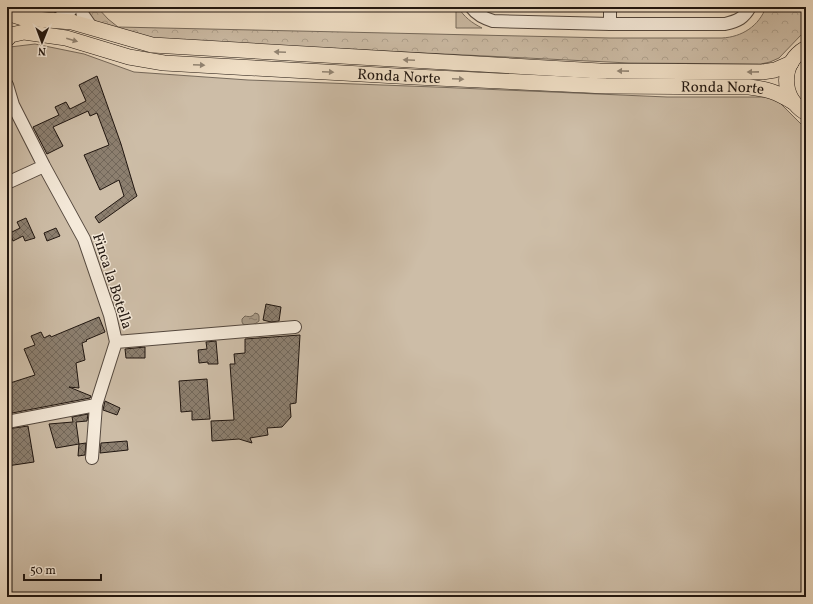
<svg xmlns="http://www.w3.org/2000/svg" width="813" height="604" font-family="Vollkorn,serif">
<defs>
<pattern id="park-crowns" width="20" height="18" patternUnits="userSpaceOnUse"><rect width="20" height="18" fill="#cdbda7"/><path d="M2 6a3 3 0 1 1 6 0M12 15a3 3 0 1 1 6 0" fill="none" stroke="#b0a28f"/></pattern>
<pattern id="water-ripples" width="26" height="14" patternUnits="userSpaceOnUse"><rect width="26" height="14" fill="#a99b88"/><path d="M2 4q2-2 4 0t4 0M15 11q2-2 4 0t4 0" fill="none" stroke="#897d6e"/></pattern>
<pattern id="building-cross-hatch" width="8" height="8" patternUnits="userSpaceOnUse"><rect width="8" height="8" fill="#8c7f6f"/><path d="M0 0l8 8M0 8l8-8" fill="none" stroke="#72675a"/></pattern>
</defs>
<rect width="100%" height="100%" fill="#f0dfc6"/>
<filter id="stains"><feTurbulence type="fractalNoise" baseFrequency=".005" numOctaves="4"/><feColorMatrix values="0 0 0 0 .2 0 0 0 0 .09 0 0 0 0 .02 0 0 0 .5 -.17"/></filter>
<radialGradient id="worn" r=".72"><stop offset=".6" stop-color="#630" stop-opacity="0"/><stop offset="1" stop-color="#630" stop-opacity=".3"/></radialGradient>
<!-- grass -->
<path fill="#cdbda7" stroke="#766a5c" d="M456 7H458C464 17 472 23 482 28H456Z
M35 44 84 54 134 72 248 80 435 87 667 97H770L780 103 806 129V597H7V56L10 47Z"/>
<!-- park -->
<path fill="url(#park-crowns)" stroke="#766a5c" d="M85 7H97L108 19 118 27 610 38H722C742 37 759 26 766 7H802V34L779 58 770 62 761 64 629 63 178 41 152 38 96 22 93 20Z"/>
<!-- water -->
<path fill="url(#water-ripples)" stroke="#726658" d="M255 313 258 314 259 316V321C254 325 249 327 243 324L242 322V319L245 316C249 317 253 317 255 313Z"/>
<!-- building -->
<path fill="url(#building-cross-hatch)" stroke="#201610" d="M97 76 121 144 135 191 137 196 99 223 95 217 124 196 119 180 100 190 84 155 109 145 97 113 90 116 88 111 53 127 63 146 47 154 33 127 59 115 55 107 66 102 70 109 86 101 79 85Z
M26 218 35 238 25 241 23 236 13 241 10 233 20 228 17 222Z
M56 228 60 236 47 241 44 233Z
M266 304 281 307 279 321 271 322 263 320Z
M99 317 105 332 86 340 87 341 82 343 85 360 76 363 79 388 69 387 91 396 90 398 7 414V384L35 375 24 349 35 345 31 336 41 332 44 338 50 335 51 337Z
M300 335 296 403 290 404 291 417 282 427 267 428 268 435 250 438 252 443 239 439 212 441 211 421 234 420 230 364H235L234 354 245 353V339Z
M216 341 218 364H208V362L199 363 198 350 207 349 206 342Z
M145 347V358H126L125 349Z
M207 379 210 419 192 420V411L181 412 179 381Z
M105 401 120 408 117 415 103 410Z
M88 414 87 421 76 422 79 444 56 448 49 424 73 422 72 417Z
M28 426 34 462 7 466V429Z
M127 441 128 450 100 453 101 443Z
M86 443 85 455 78 456 79 444Z"/>
<g fill="none" stroke-linecap="round" stroke-linejoin="round">
<!-- minor casing -->
<g stroke="#54483e" stroke-width="14">
<path id="minor" d="M81 7 83 15 92 28
M471 7C477 15 484 18 493 21L610 24H725C738 21 744 18 750 7
M54 21 70 11 73 7
M610 24V7
M7 85 13 105 44 166 84 239 110 315 116 342 96 405 92 458
M7 183 44 166
M116 342 295 327
M7 422 96 405"/>
</g>
<!-- major casing -->
<g stroke="#201610" stroke-width="16">
<g id="major">
<path d="M7 13 23 18 72 22 152 45 600 71 762 72 775 70 791 63"/>
<path id="s1" d="M7 39 11 35 24 32 66 38 129 57 164 63 415 77 606 86 749 87C768 89 776 92 793 102"/>
<path d="M806 48C780 63 780 97 806 113"/>
</g>
</g>
<!-- minor -->
<use href="#minor" stroke="#f5eada" stroke-width="12"/>
<!-- major -->
<use href="#major" stroke="#f0dfc6" stroke-width="15"/>
</g>
<!-- one-way arrows -->
<defs><path id="oneway-solid" d="M-6-.8H1V-3.2L6.5 0L1 3.2V.8H-6Z"/></defs>
<g fill="#928574">
<use href="#oneway-solid" transform="translate(72 40) rotate(16)"/>
<use href="#oneway-solid" transform="translate(280 52) rotate(-177)"/>
<use href="#oneway-solid" transform="translate(409 60) rotate(-177)"/>
<use href="#oneway-solid" transform="translate(199 65) rotate(3)"/>
<use href="#oneway-solid" transform="translate(623 71) rotate(-179)"/>
<use href="#oneway-solid" transform="translate(328 72) rotate(3)"/>
<use href="#oneway-solid" transform="translate(753 72) rotate(179)"/>
<use href="#oneway-solid" transform="translate(458 79) rotate(3)"/>
</g>
<g text-anchor="middle" stroke-width="3" stroke-linejoin="round" paint-order="stroke">
<!-- street labels -->
<g font-size="15" fill="#201610" stroke="#f5eada">
<text dy="5" stroke="none"><textPath href="#s1" startOffset="398">Ronda Norte</textPath></text>
<text dy="5" stroke="none"><textPath href="#s1" startOffset="722">Ronda Norte</textPath></text>
<text transform="translate(113 281) rotate(72)" y="5">Finca la Botella</text>
</g>
</g>
<!-- margin -->
<rect width="813" height="604" fill="none" stroke="#f0dfc6" stroke-width="24"/>
<rect x="8" y="8" width="797" height="588" fill="none" stroke="#201610" stroke-width="2"/>
<rect x="12" y="12" width="789" height="580" fill="none" stroke="#201610"/>
<!-- north arrow -->
<g transform="translate(42 42) rotate(181)" stroke="#f5eada" stroke-width="3" paint-order="stroke">
<path d="M0-3L7 15L0 10L-7 15Z" fill="#201610"/>
<text y="-6" font-size="11" font-weight="bold" text-anchor="middle" fill="#201610">N</text>
</g>
<!-- scale -->
<path d="M24 574v6h77v-6" fill="none" stroke="#201610" stroke-width="2"/>
<text x="30" y="574" font-size="12" fill="#201610" stroke="#f5eada" stroke-width="3" paint-order="stroke">50 m</text>
<rect width="100%" height="100%" filter="url(#stains)"/>
<rect width="100%" height="100%" fill="url(#worn)"/>
</svg>
